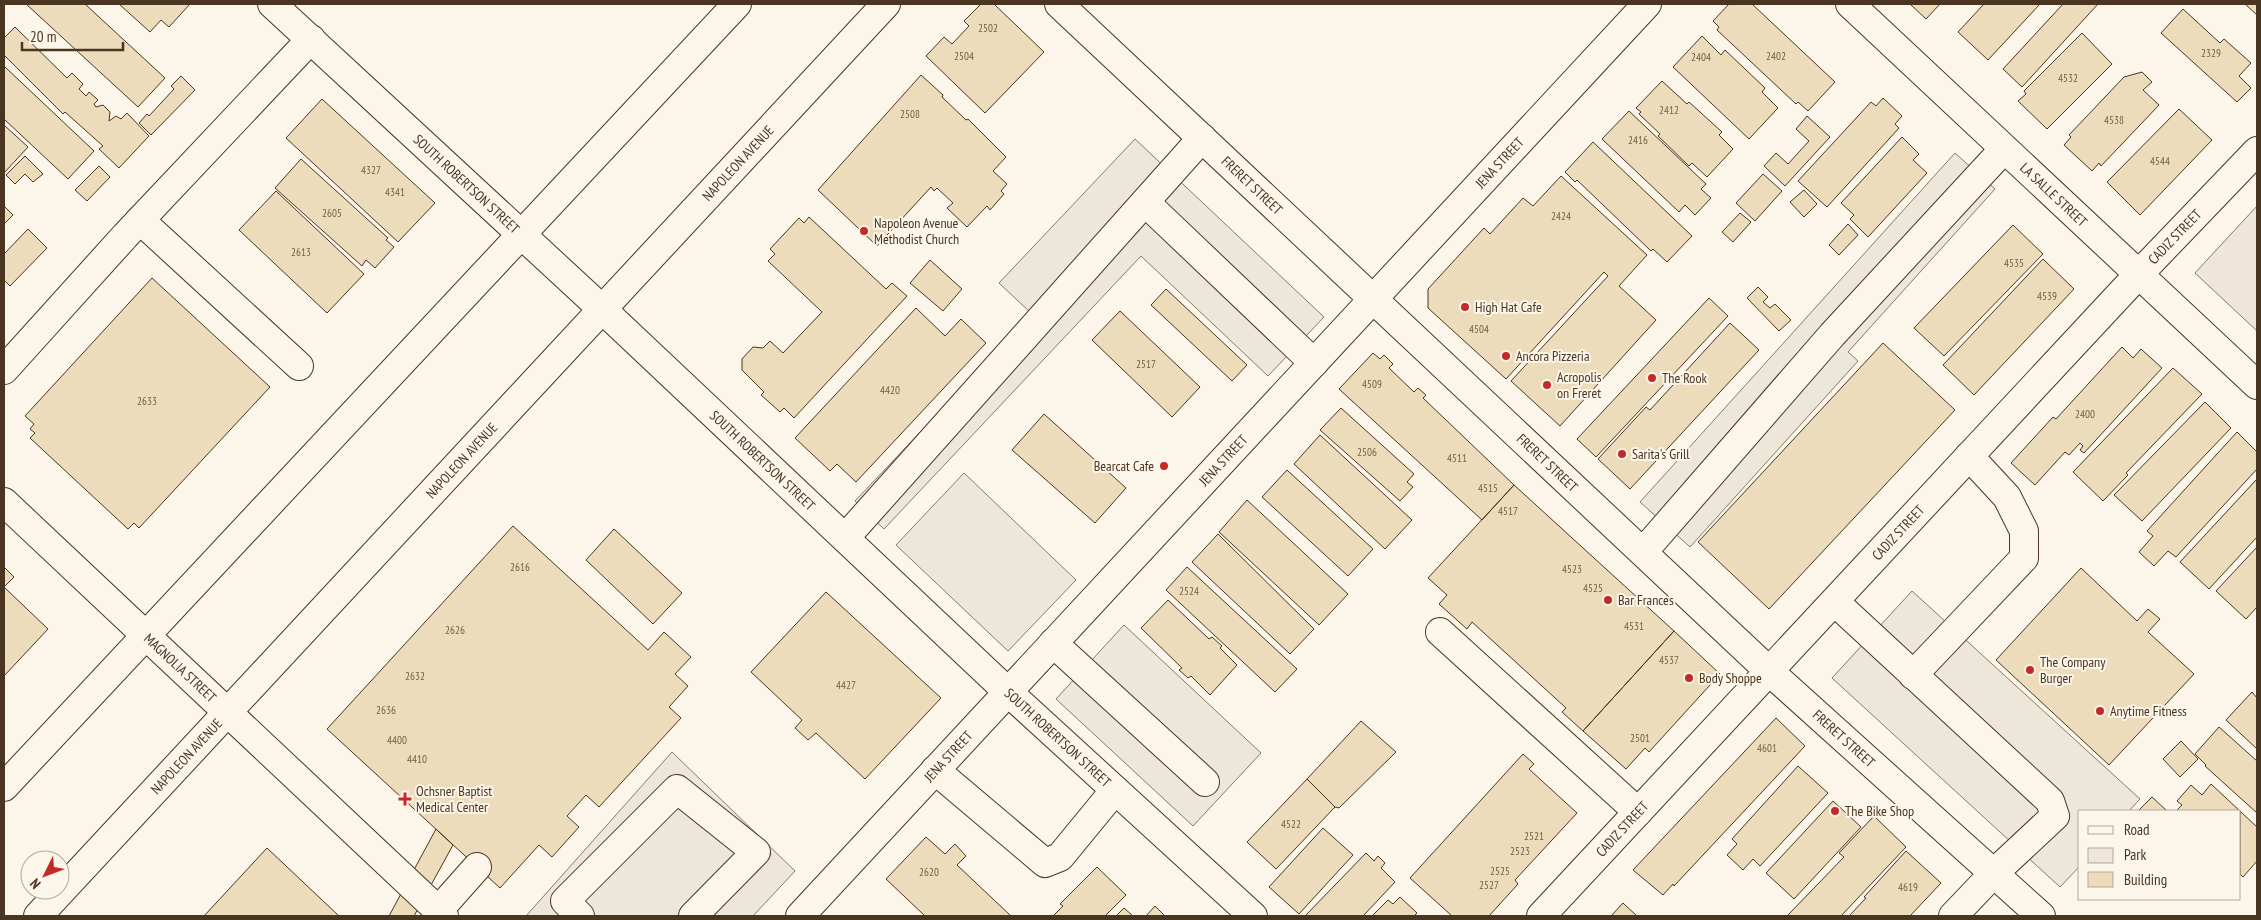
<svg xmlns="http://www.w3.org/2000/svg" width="2261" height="920" font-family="'PT Sans Narrow',sans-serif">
<rect width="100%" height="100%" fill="#fbf6e9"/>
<!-- green -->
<path fill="#ede6d9" stroke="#887966" d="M2257 206V331L2195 273Z"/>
<!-- parking -->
<path fill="#ede7d9" stroke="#887966" d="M1135 139 1324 317 1268 376 1141 256 884 529 855 501 1032 314 999 283Z
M1955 153 1995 189 1848 352 1858 361 1690 547 1640 502Z
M964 473 1076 580 1008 651 896 545Z
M1912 591 2140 799 2129 811H2080V866L2060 887 1832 678Z
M1124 625 1261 753 1193 826 1056 699Z
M672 752 795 871 753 916H526Z"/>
<!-- building -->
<path fill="#ecdcbc" stroke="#4a3520" d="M26 4H85L165 78 138 107Z
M119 4H190L169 27 161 20 150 32Z
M981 4H994L1044 52 985 113 926 56 944 37 952 44 969 26 964 21Z
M1729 4H1752L1835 82 1808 111 1798 102 1796 104 1717 30 1719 27 1713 21Z
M1910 4H1940L1926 19Z
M1984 4H2040L1988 60 1958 32Z
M2063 4H2098L2022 87 2003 69Z
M2245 4H2257V15Z
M2183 9 2220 43 2224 39 2251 63 2239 76 2251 88 2237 102 2161 33Z
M15 27 67 78 72 73 83 84 79 89 86 96 89 92 98 100 94 104 96 107 103 105 110 112 109 121 116 116 121 119 127 113 149 136 119 168 99 149 103 146 65 112 63 114 4 55V38Z
M2082 33 2112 64 2047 129 2018 101 2026 94 2024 91Z
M1702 36 1721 55 1725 50 1765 88 1762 92 1778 108 1749 139 1673 67Z
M4 66 94 151 68 179 4 119Z
M2142 72 2152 82 2143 90 2159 105 2101 166 2099 163 2092 171 2064 145 2071 137 2069 135 2124 77Z
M921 75 943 95 942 97 966 120 968 119 1006 157 993 171 1007 184 1001 191 1004 194 990 210 987 206 967 227 947 208 953 203 937 188 934 191 931 187 877 246 818 190Z
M181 76 195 90 151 135 139 123 147 114 149 116 174 89 171 86Z
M1662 81 1687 104 1689 102 1722 132 1719 135 1733 149 1707 177 1692 163 1689 166 1658 136 1660 134 1639 114 1641 112 1636 108Z
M1883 98 1902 116 1895 124 1899 128 1827 207 1798 181 1871 102 1876 106Z
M322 99 435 203 398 242 286 138Z
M2179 109 2212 140 2140 215 2107 182Z
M1629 111 1706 184 1701 189 1711 198 1695 215 1685 205 1679 212 1602 139Z
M1807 116 1830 137 1785 186 1764 166 1776 153 1788 164 1809 141 1796 129Z
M4 125 28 147 4 173Z
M1902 137 1919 154 1913 160 1927 173 1868 237 1850 219 1854 215 1841 203Z
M1593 142 1692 236 1667 262 1653 249 1651 251 1577 180 1575 182 1565 172Z
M25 156 43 174 33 182 25 174 15 184 6 175Z
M301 159 388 238 386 240 394 247 375 268 366 260 362 266 275 188Z
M99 166 110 177 87 201 75 190Z
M1763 174 1782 191 1755 221 1736 203Z
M1561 176 1647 255 1619 286 1656 320 1560 426 1511 381 1608 276 1604 272 1506 379 1428 308V289L1484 228 1490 234 1523 198 1533 206Z
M1804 190 1817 204 1804 217 1790 202Z
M276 191 364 274 327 313 239 230Z
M4 206 13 215 4 224Z
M1740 213 1751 222 1733 242 1722 232Z
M809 217 886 289 892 283 907 296 794 418 784 408 780 412 761 395 764 392 742 370V359L753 347 763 348 770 341 783 353 822 312 768 261 775 254 770 249 799 218 804 223Z
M1848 224 1858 235 1839 255 1829 245Z
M2013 225 2043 254 1944 356 1914 328Z
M28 229 47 248 10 286 4 280V254Z
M2043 259 2074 289 1974 395 1943 365Z
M930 260 962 289 943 311 910 283Z
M152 278 270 387 139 528 134 523 128 529 30 438 35 433 30 429 34 424 25 416Z
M1758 287 1768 297 1763 302 1770 308 1775 304 1791 320 1779 331 1747 298Z
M1166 289 1247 365 1232 381 1151 305Z
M1709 298 1728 316 1596 457 1577 439Z
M916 308 945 336 961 319 986 343 856 482 837 464 830 471 795 438Z
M1120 311 1200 387 1172 417 1092 340Z
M1730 323 1759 350 1630 489 1598 459 1646 407 1650 410Z
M1883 343 1955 410 1769 609 1698 542Z
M2122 347 2133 358 2141 349 2162 368 2084 453 2080 450 2083 446 2080 443 2069 455 2065 452 2035 485 2011 463 2053 417 2056 419Z
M1373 353 1380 359 1384 355 1393 364 1389 368 1414 392 1418 388 1426 395 1423 398 1514 485 1482 520 1339 389Z
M2173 368 2202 394 2126 473 2128 475 2103 501 2073 472Z
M2205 402 2231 428 2142 521 2114 495Z
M1341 408 1414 474 1407 482 1413 487 1400 501 1320 430Z
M1044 414 1126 488 1095 523 1012 450Z
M2237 432 2257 452V469L2176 557 2168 551 2154 566 2139 552 2153 536 2147 531Z
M1320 435 1412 520 1385 549 1294 464Z
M1287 470 1373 549 1348 576 1262 497Z
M2257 479V537L2209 589 2180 562Z
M1514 485 1674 631 1583 731 1562 712 1566 708 1472 622 1467 629 1439 604 1447 595 1428 578Z
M1247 500 1348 594 1319 625 1219 532Z
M513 526 648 650 664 632 691 657 675 674 688 686 669 707 681 718 599 807 586 795 567 816 579 827 552 857 539 845 500 888 327 729Z
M614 529 682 593 653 624 586 560Z
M1218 534 1314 629 1290 654 1192 562Z
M2257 547V607L2246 619 2216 591Z
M4 567 14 577 4 587 48 629 4 676Z
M1187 567 1297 669 1275 692 1166 590Z
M2081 568 2137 621 2148 609 2160 619 2148 632 2194 674 2109 765 1996 660Z
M826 592 941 698 865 779 816 733 808 740 795 728 802 720 751 672Z
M1168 600 1209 639 1212 637 1222 646 1220 648 1237 665 1210 695 1191 676 1188 678 1179 670 1182 668 1141 628Z
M1674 631 1720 674 1649 752 1645 748 1626 769 1583 731Z
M2252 692 2257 698V749L2226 720Z
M1776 718 1805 746 1674 886 1673 884 1663 895 1633 870Z
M1361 721 1396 752 1339 808 1335 807 1307 779Z
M2219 727 2257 761V813L2205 766 2206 765 2195 754Z
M2181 741 2198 759 2180 777 2163 759Z
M1523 754 1534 764 1529 769 1577 813 1515 880 1518 884 1489 916H1452L1410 878Z
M1798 766 1828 793 1760 866 1753 859 1743 870 1727 855 1737 844 1732 839Z
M1307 779 1335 807 1276 869 1247 842Z
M2211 784 2257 827V861L2243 877 2240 874V811H2176L2182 805 2177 801 2191 785 2202 795Z
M2152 797 2167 811H2138Z
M1833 801 1861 827 1794 899 1766 873Z
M1874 816 1906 847 1841 916H1787L1844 857 1839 853Z
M1323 828 1353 855 1299 914 1269 887Z
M436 829 453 845 414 916H389Z
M926 837 945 854 955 844 966 856 957 865 1011 916H925L886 879Z
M267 848 339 916H204Z
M1906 851 1941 883 1910 916H1849L1866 898 1864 897Z
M1366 853 1374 861 1378 856 1385 863 1381 868 1395 882 1363 916H1305Z
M1097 867 1126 895 1105 916H1053L1063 906 1060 904Z
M1400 897 1417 913 1414 916H1372L1388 900 1393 904Z
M1623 903 1637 916H1611Z
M1155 906 1165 916H1146Z
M1124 908 1133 916H1116Z"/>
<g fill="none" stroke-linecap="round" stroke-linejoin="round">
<!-- minor casing -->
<g stroke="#4a3520" stroke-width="30">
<g id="minor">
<path id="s1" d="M272 4 603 310 1008 692 1253 916"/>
<path id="s2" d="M1059 4 1770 672 2041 916"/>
<path id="s3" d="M1850 4 2257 385"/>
<path d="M1145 202 1314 363"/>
<path d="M140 220 299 366"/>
<path d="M4 370 125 236 311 39"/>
<path id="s4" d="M4 502 444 916"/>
<path d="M845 538 1202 138"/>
<path d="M1643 552 1832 335 2004 149"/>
<path d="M1835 602 2050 801 2055 816 1994 873 1953 916"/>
<path d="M1440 632 1638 812"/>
<path d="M1053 643 1205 782"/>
<path d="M1913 675 2024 558V531L2007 497 1969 456"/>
<path d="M935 770 1045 863 1060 857 1115 790"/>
<path d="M438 911 477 867"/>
<path d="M580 916 565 901 677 789 756 852 693 916"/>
<path id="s5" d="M800 916 1647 4"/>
<path id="s6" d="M1541 916 2138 275 2257 151"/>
</g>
</g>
<!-- major casing -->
<g stroke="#4a3520" stroke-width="30">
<g id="major">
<path d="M4 787 737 4"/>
<path id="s7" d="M38 916 886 4"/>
</g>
</g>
<!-- minor -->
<use href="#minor" stroke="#fbf6e9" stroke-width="28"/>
<!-- major -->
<use href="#major" stroke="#fbf6e9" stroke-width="28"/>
</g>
<!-- markers -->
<g fill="#c62828" stroke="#fbf6e9" stroke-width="2">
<circle cx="864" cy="231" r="5"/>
<circle cx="1465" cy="307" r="5"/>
<circle cx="1506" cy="356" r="5"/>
<circle cx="1652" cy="378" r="5"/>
<circle cx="1547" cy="385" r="5"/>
<circle cx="1622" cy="454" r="5"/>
<circle cx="1164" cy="466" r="5"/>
<circle cx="1608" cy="600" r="5"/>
<circle cx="2030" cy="670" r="5"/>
<circle cx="1689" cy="678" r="5"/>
<circle cx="2100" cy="711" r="5"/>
<path d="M402.5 791.5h5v5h5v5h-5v5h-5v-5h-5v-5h5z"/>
<circle cx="1835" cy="811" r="5"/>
</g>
<g text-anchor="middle" stroke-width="4" stroke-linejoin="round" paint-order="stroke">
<!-- number labels -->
<g font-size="11" fill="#725f47">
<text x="988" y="32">2502</text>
<text x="2211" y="57">2329</text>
<text x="964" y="60">2504</text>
<text x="1776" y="60">2402</text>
<text x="1701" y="61">2404</text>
<text x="2068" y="82">4532</text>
<text x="1669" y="114">2412</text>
<text x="910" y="118">2508</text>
<text x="2114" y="124">4538</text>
<text x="1638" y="144">2416</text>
<text x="2160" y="165">4544</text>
<text x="371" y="174">4327</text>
<text x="395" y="196">4341</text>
<text x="332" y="217">2605</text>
<text x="1561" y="220">2424</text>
<text x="301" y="256">2613</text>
<text x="2014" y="267">4535</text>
<text x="2047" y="300">4539</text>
<text x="1479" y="333">4504</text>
<text x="1146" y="368">2517</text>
<text x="1372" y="388">4509</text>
<text x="890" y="394">4420</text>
<text x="147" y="405">2633</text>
<text x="2085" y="418">2400</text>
<text x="1367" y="456">2506</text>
<text x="1457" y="462">4511</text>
<text x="1488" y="492">4515</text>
<text x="1508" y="515">4517</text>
<text x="520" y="571">2616</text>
<text x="1572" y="573">4523</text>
<text x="1593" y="592">4525</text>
<text x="1189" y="595">2524</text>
<text x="1634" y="630">4531</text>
<text x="455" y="634">2626</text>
<text x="1669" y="664">4537</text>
<text x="415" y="680">2632</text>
<text x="846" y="689">4427</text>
<text x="386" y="714">2636</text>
<text x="1640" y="742">2501</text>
<text x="397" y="744">4400</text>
<text x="1767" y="752">4601</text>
<text x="417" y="763">4410</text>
<text x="1291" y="828">4522</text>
<text x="1534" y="840">2521</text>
<text x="1520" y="855">2523</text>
<text x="1500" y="875">2525</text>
<text x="929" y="876">2620</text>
<text x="1489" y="889">2527</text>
<text x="1908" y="891">4619</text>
</g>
<!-- street labels -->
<g font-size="14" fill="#4a3520" stroke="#fbf6e9">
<text dy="5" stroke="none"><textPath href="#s5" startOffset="1028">JENA STREET</textPath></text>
<text dy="5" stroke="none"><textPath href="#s7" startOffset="1028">NAPOLEON AVENUE</textPath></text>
<text dy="5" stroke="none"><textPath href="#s1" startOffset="265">SOUTH ROBERTSON STREET</textPath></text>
<text dy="5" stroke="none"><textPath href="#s2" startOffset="265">FRERET STREET</textPath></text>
<text dy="5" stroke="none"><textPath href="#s3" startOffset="279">LA SALLE STREET</textPath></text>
<text dy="5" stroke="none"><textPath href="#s6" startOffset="929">CADIZ STREET</textPath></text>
<text dy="5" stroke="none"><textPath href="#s7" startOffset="622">NAPOLEON AVENUE</textPath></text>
<text dy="5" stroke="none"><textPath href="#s1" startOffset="670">SOUTH ROBERTSON STREET</textPath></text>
<text dy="5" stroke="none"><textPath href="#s5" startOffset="622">JENA STREET</textPath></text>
<text dy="5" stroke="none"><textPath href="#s2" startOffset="670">FRERET STREET</textPath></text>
<text dy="5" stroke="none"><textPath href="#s6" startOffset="524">CADIZ STREET</textPath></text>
<text dy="5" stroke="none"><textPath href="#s4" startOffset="242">MAGNOLIA STREET</textPath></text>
<text dy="5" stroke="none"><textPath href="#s1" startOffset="1075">SOUTH ROBERTSON STREET</textPath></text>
<text dy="5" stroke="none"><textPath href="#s2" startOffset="1075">FRERET STREET</textPath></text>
<text dy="5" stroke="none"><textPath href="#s7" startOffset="218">NAPOLEON AVENUE</textPath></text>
<text dy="5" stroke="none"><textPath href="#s5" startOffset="218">JENA STREET</textPath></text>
<text dy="5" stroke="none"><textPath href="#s6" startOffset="119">CADIZ STREET</textPath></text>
</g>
<!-- poi labels -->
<g font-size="14" fill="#4a3520" stroke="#fbf6e9" text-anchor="start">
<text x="874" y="228">Napoleon Avenue<tspan x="874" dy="16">Methodist Church</tspan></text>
<text x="1475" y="312">High Hat Cafe</text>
<text x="1516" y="361">Ancora Pizzeria</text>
<text x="1557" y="382">Acropolis<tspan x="1557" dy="16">on Freret</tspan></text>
<text x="1662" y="383">The Rook</text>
<text x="1632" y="459">Sarita's Grill</text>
<text x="1154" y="471" text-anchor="end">Bearcat Cafe</text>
<text x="1618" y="605">Bar Frances</text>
<text x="2040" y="667">The Company<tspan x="2040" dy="16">Burger</tspan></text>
<text x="1699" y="683">Body Shoppe</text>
<text x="2110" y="716">Anytime Fitness</text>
<text x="416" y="796">Ochsner Baptist<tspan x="416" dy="16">Medical Center</tspan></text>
<text x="1845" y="816">The Bike Shop</text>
</g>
</g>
<!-- border -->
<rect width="2261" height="920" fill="none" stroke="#4a3520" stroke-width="10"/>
<!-- legend -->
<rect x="2078" y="810" width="162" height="90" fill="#fbf6e9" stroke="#b4a999"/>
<rect x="2088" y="826" width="25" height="8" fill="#fbf6e9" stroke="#b4a999"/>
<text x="2124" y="835" font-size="15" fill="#4a3520">Road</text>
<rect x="2088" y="848" width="25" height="15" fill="#ede6d9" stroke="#b4a999"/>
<text x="2124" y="860" font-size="15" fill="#4a3520">Park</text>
<rect x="2088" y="872" width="25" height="15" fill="#ecdcbc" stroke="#b4a999"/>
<text x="2124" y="885" font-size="15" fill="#4a3520">Building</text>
<!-- north arrow -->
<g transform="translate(45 875) rotate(228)"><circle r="24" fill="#fbf6e9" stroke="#b4a999"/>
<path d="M0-4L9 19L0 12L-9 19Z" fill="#c62828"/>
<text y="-8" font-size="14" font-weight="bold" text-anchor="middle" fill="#4a3520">N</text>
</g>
<!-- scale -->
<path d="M22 42v8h101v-8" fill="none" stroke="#4a3520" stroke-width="2.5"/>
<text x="30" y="42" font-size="15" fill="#4a3520" stroke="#fbf6e9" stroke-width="4" paint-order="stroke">20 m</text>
</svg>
